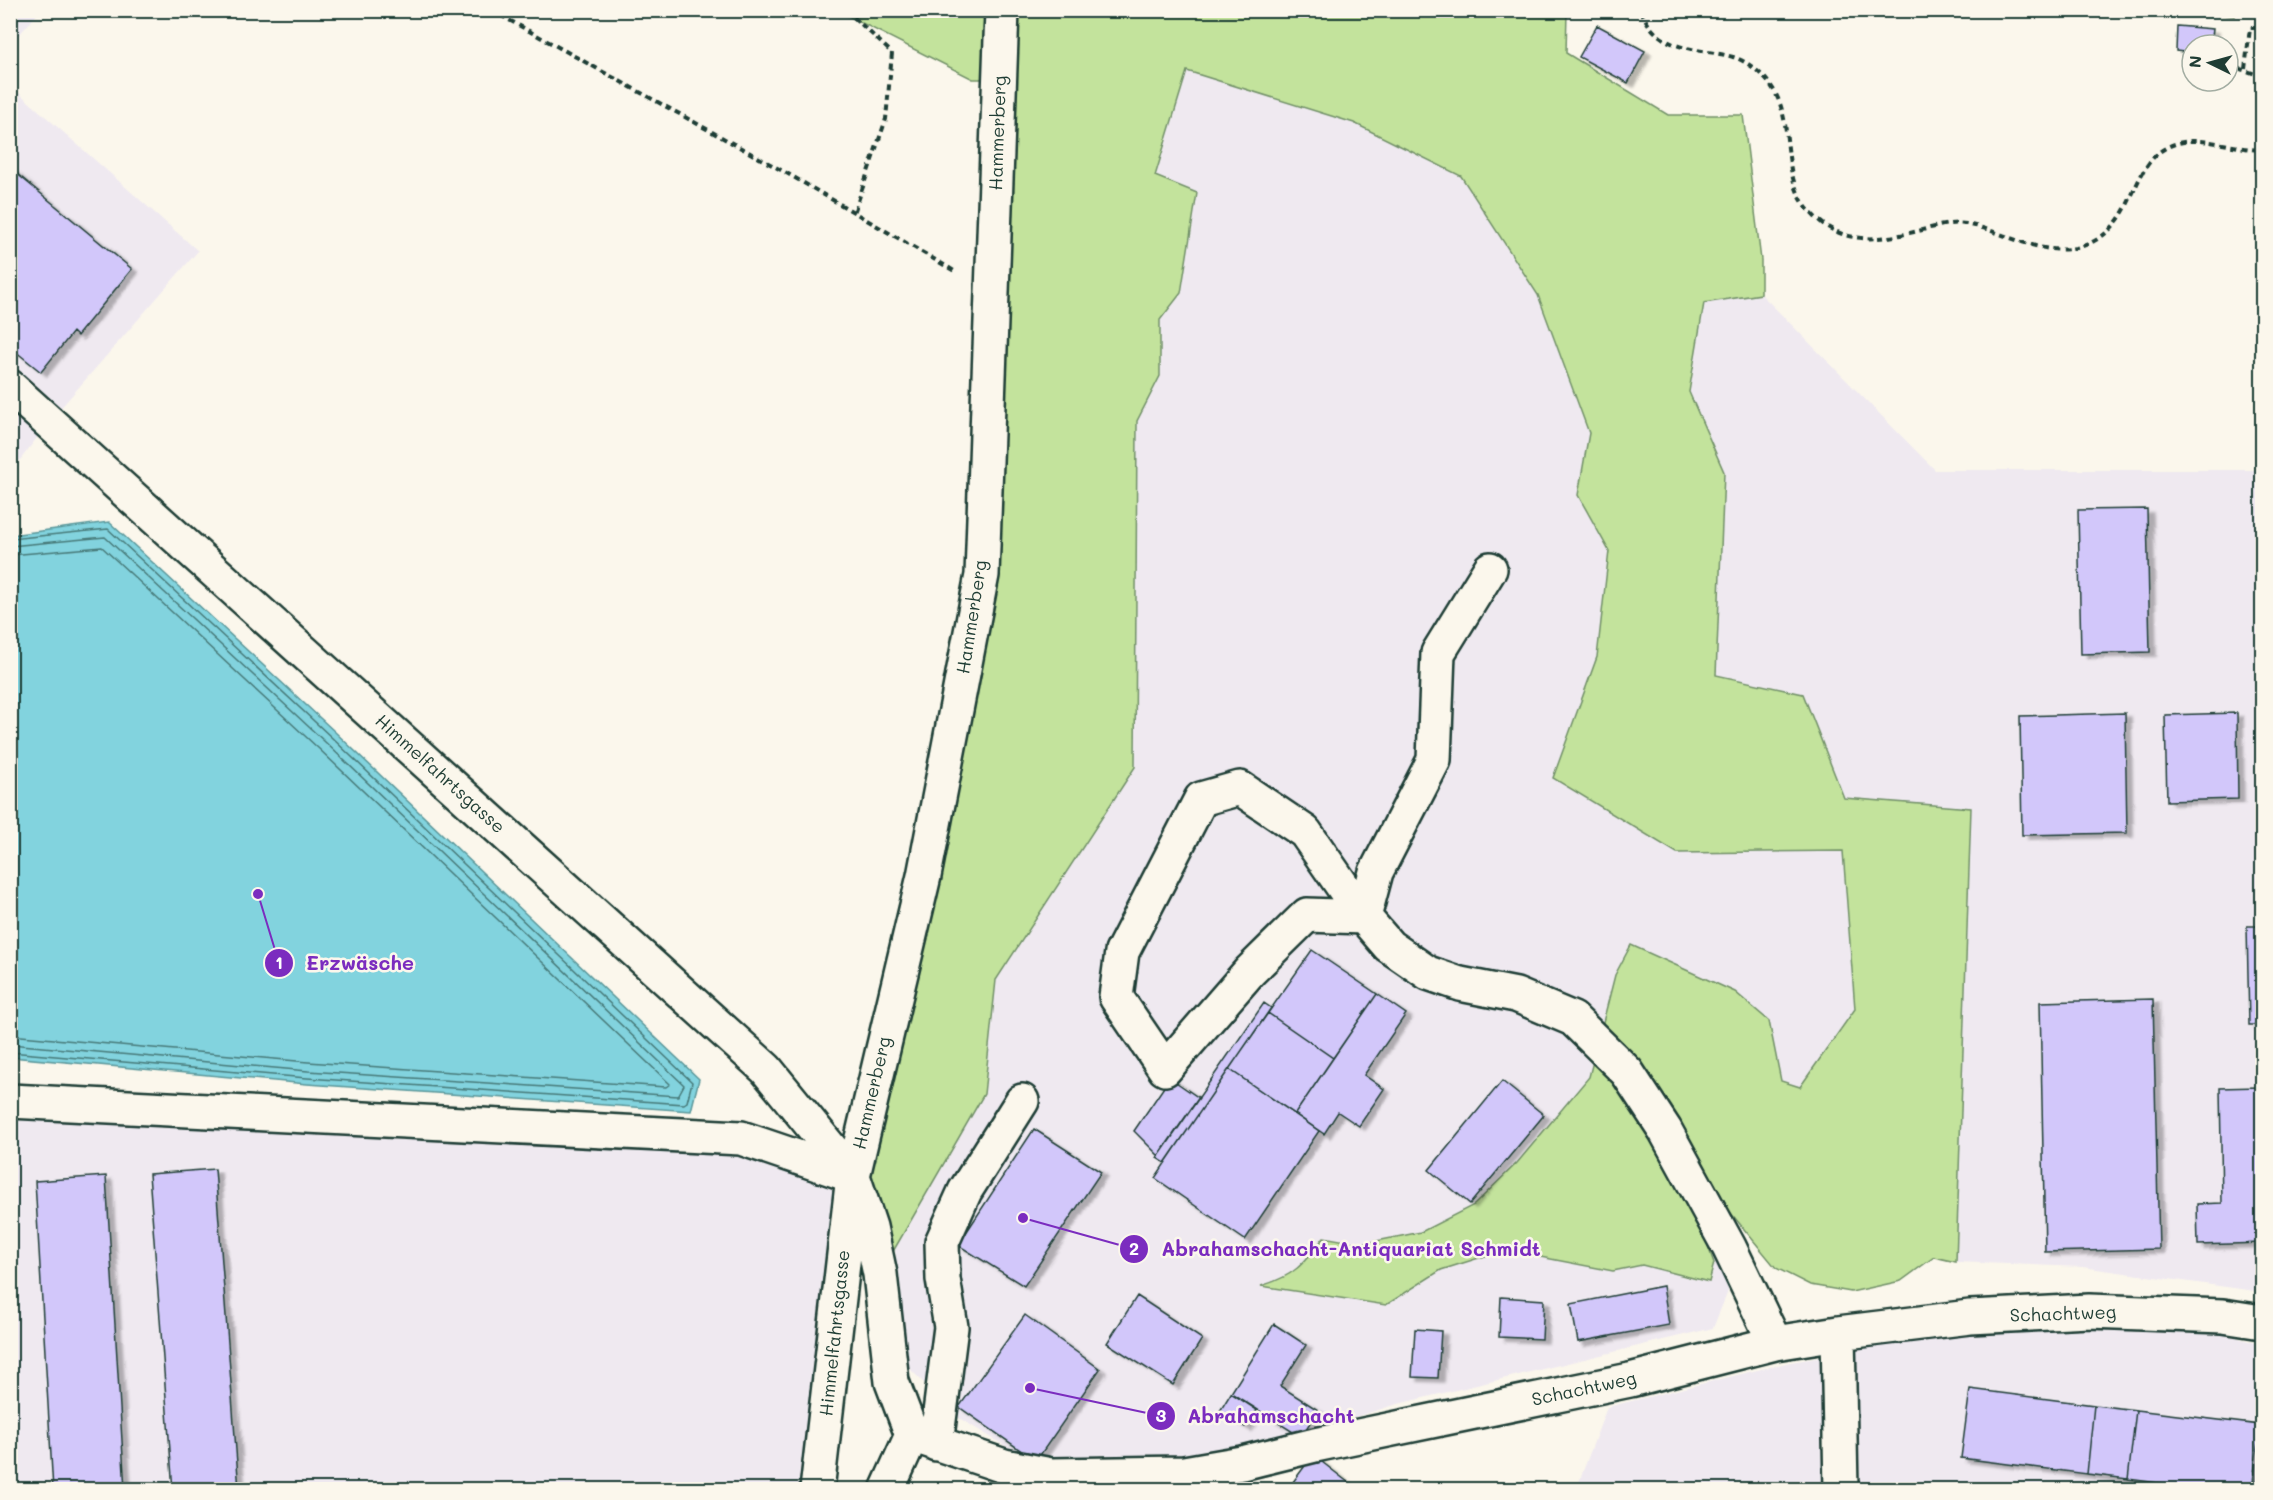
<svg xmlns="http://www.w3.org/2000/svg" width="2273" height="1500" font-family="Mali,sans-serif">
<defs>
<filter id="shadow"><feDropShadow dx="6" dy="4" stdDeviation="1.5" flood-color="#0004"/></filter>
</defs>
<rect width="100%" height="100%" fill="#fbf7ec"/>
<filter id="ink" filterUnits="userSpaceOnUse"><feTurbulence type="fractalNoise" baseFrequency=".0167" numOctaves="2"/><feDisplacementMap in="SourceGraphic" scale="12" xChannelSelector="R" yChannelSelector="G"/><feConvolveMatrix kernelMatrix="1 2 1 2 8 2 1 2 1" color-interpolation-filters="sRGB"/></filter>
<g filter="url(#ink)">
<!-- built -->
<path fill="#efe9f0" d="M11 10 40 11 11 44 10 11Z
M1186 71 1354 123 1461 176 1538 295 1589 433 1578 495 1609 551 1597 657 1553 778 1677 853 1843 851 1855 1010 1800 1087 1781 1081 1769 1021 1631 945 1615 975 1589 1077 1616 1095 1733 1279 1713 1328 1398 1404 1260 1446 1174 1462 1030 1461 959 1418 908 1367 895 1248 984 1094 996 981 1135 767 1137 421 1160 376V320L1181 293 1197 194 1154 176Z
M11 86 198 251 52 418 11 472Z
M1761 294 1935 470H2262V1292L2082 1267 1956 1262 1971 809 1844 798 1803 694 1716 675 1724 472 1689 392 1704 303Z
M11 1101 741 1138 853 1176 817 1489 11 1490Z
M1978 1325H2080L2218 1332 2262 1345V1489L1576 1490 1607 1407 1790 1362 1822 1357 1851 1347Z"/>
<!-- green -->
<path fill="#c3e39c" stroke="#719068" stroke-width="1.5" d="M842 11H1567L1566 53 1668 115H1743L1761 260V294L1704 303 1689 392 1724 472 1716 675 1803 694 1844 798 1971 808 1956 1262 1934 1257 1901 1281 1851 1292 1810 1285 1776 1268 1725 1206 1698 1218 1714 1263 1709 1282 1642 1265 1613 1271 1504 1250 1441 1270 1386 1305 1261 1286C1294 1276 1303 1265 1324 1237L1362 1244 1421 1232 1474 1205 1517 1163 1589 1077 1615 975 1631 945 1735 992 1769 1021 1781 1081 1800 1087 1855 1009 1843 851 1677 853 1553 778 1597 657 1609 551 1578 495 1589 433 1538 295 1461 176 1354 123 1187 71 1155 176 1197 193 1181 293 1160 320V376L1137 421 1135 767 996 980 984 1094 880 1274 853 1176 982 575 1000 79H973L844 14Z
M2165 11H2235V16Z"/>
<!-- water -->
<path fill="#82d3de" stroke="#5a979a" stroke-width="1.5" d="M109 522 334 731 699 1079 691 1111 307 1084 11 1057V535Z"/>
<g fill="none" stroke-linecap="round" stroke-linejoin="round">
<!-- shore -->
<path stroke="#477978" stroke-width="1.5" d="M10 539 108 529 330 736 692 1082 687 1102 684 1104 307 1078 10 1052
M10 546 105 537 324 741 684 1085 678 1096 308 1071 10 1044
M10 555 102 547 318 748 670 1084 666 1087 308 1062 10 1035"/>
</g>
<!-- building -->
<path fill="#d2c7fa" stroke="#1f3d34" stroke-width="1.5" filter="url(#shadow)" d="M1597 25 1645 51 1628 83 1579 57Z
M2177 26 2213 29 2211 45H2192V53L2176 51Z
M10 168 132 269 77 336 73 332 41 372 10 347Z
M2147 509 2150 652 2081 654 2078 510Z
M2125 713 2127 833 2022 835 2020 716Z
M2237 713 2238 799 2167 801 2165 715Z
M2247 926H2262V1025H2249Z
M1312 950 1377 994 1333 1058 1268 1013Z
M1377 994 1406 1014 1364 1075 1384 1089 1359 1126 1338 1112 1324 1134 1295 1114Z
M2153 999 2159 1249 2045 1252 2040 1002Z
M1264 1003 1271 1008 1165 1163 1157 1158Z
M1268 1013 1333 1058 1295 1114 1229 1069Z
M1229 1069 1319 1131 1245 1240 1155 1178Z
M1170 1078 1199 1098 1159 1156 1134 1131Z
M1502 1081 1544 1115 1470 1204 1429 1170Z
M2259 1087 2262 1243 2198 1245 2197 1204 2222 1203 2220 1088Z
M1034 1129 1101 1172 1024 1286 958 1245Z
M215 1169 239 1490H173L149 1174Z
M106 1176 125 1490H53L35 1181Z
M1663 1286 1669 1325 1578 1342 1571 1304Z
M1137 1296 1202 1339 1173 1385 1107 1343Z
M1501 1297 1544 1300 1542 1339 1499 1337Z
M1025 1315 1100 1369 1036 1461 959 1407Z
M1274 1324 1306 1345 1280 1386 1318 1410 1301 1437 1231 1393Z
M1415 1329 1441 1331 1438 1378 1412 1377Z
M1970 1389 2094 1405 2087 1474 1961 1458Z
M1231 1393 1257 1410 1245 1427 1220 1411Z
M2094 1405 2136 1410 2128 1479 2087 1474Z
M2136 1410 2260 1425 2252 1490H2211L2128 1479Z
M1313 1455 1358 1490H1287Z"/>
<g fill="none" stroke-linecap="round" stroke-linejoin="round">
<!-- minor casing -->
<g stroke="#1f3d34" stroke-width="38">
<path id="minor" d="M10 387 766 1069 853 1176 870 1227 880 1274 892 1382 912 1435 887 1490
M1490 569 1438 653 1434 760 1376 872 1364 917 1389 946 1428 973 1460 984 1516 995 1573 1019 1627 1072 1665 1130 1729 1247 1775 1343
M1240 788 1305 832 1364 917 1307 915 1250 971 1165 1069 1116 997 1122 952 1201 799Z
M10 1101 741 1138 853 1176
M1838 1333 1841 1490
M912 1435 1004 1466 1051 1475 1184 1473 1242 1463 1315 1445 1630 1380 1775 1343 1838 1333 1970 1317 2089 1311 2223 1316 2262 1322
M936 1444 951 1327 943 1279 942 1242 965 1191 1022 1101
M817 1490 853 1176 924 876 982 575 1002 10"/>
</g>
<!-- path -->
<path stroke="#1f3d34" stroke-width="4" stroke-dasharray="6 4.5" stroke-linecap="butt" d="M491 10 790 175 956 272
M846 10 892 53 886 119 854 213
M1641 10C1658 54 1698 47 1733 57 1747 61 1760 72 1769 83 1799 122 1775 179 1815 217 1847 248 1887 239 1926 229 1938 226 1953 222 1966 224 2007 231 2045 262 2088 244 2146 219 2125 146 2191 141 2215 140 2238 149 2262 150
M2228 65 2262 76
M2245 69 2250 28H2262"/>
<!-- minor -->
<use href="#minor" stroke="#fbf7ec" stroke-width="33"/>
</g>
</g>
<g text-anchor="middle" stroke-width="5" stroke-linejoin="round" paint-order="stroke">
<!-- street labels -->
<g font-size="18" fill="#1f3d34" stroke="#fbf7ec">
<text transform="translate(998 133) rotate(-88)" y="6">Hammerberg</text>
<text transform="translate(972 617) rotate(-81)" y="6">Hammerberg</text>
<text transform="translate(440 774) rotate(42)" y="6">Himmelfahrtsgasse</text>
<text transform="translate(872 1093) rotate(-77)" y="6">Hammerberg</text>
<text transform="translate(2063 1314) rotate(-2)" y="6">Schachtweg</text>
<text transform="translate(835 1333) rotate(-84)" y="6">Himmelfahrtsgasse</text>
<text transform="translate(1584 1389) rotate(-12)" y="6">Schachtweg</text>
</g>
</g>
<!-- callouts -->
<path fill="none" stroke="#7b2cbf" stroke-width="2" d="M258 894L279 963M1023 1218L1134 1249M1030 1388L1161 1416"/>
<g fill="#7b2cbf" stroke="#fbf7ec" stroke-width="2">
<circle cx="258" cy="894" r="6"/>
<circle cx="1023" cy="1218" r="6"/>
<circle cx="1030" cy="1388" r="6"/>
<circle cx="279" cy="963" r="15"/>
<circle cx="1134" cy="1249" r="15"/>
<circle cx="1161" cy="1416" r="15"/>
</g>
<g font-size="18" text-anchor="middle" font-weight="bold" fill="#fff">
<text x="279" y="969">1</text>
<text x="1134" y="1255">2</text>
<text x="1161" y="1422">3</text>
</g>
<g font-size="20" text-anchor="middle" font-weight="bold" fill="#7b2cbf" stroke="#fbf7ec" stroke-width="5" stroke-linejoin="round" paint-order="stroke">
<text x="360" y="970">Erzwäsche</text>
<text x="1351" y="1256">Abrahamschacht-Antiquariat Schmidt</text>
<text x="1271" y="1423">Abrahamschacht</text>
</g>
<!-- margin -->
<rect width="2273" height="1500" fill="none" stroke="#fbf7ec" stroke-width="36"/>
<rect x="18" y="18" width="2237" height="1464" fill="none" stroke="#1f3d34" stroke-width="2" filter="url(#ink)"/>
<!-- north arrow -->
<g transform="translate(2210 63) rotate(275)"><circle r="28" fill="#fbf7ec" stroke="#a3ada2" stroke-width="1.5"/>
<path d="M0-4.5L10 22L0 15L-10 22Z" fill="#1f3d34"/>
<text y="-9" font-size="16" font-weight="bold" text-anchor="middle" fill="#1f3d34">N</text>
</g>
</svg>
